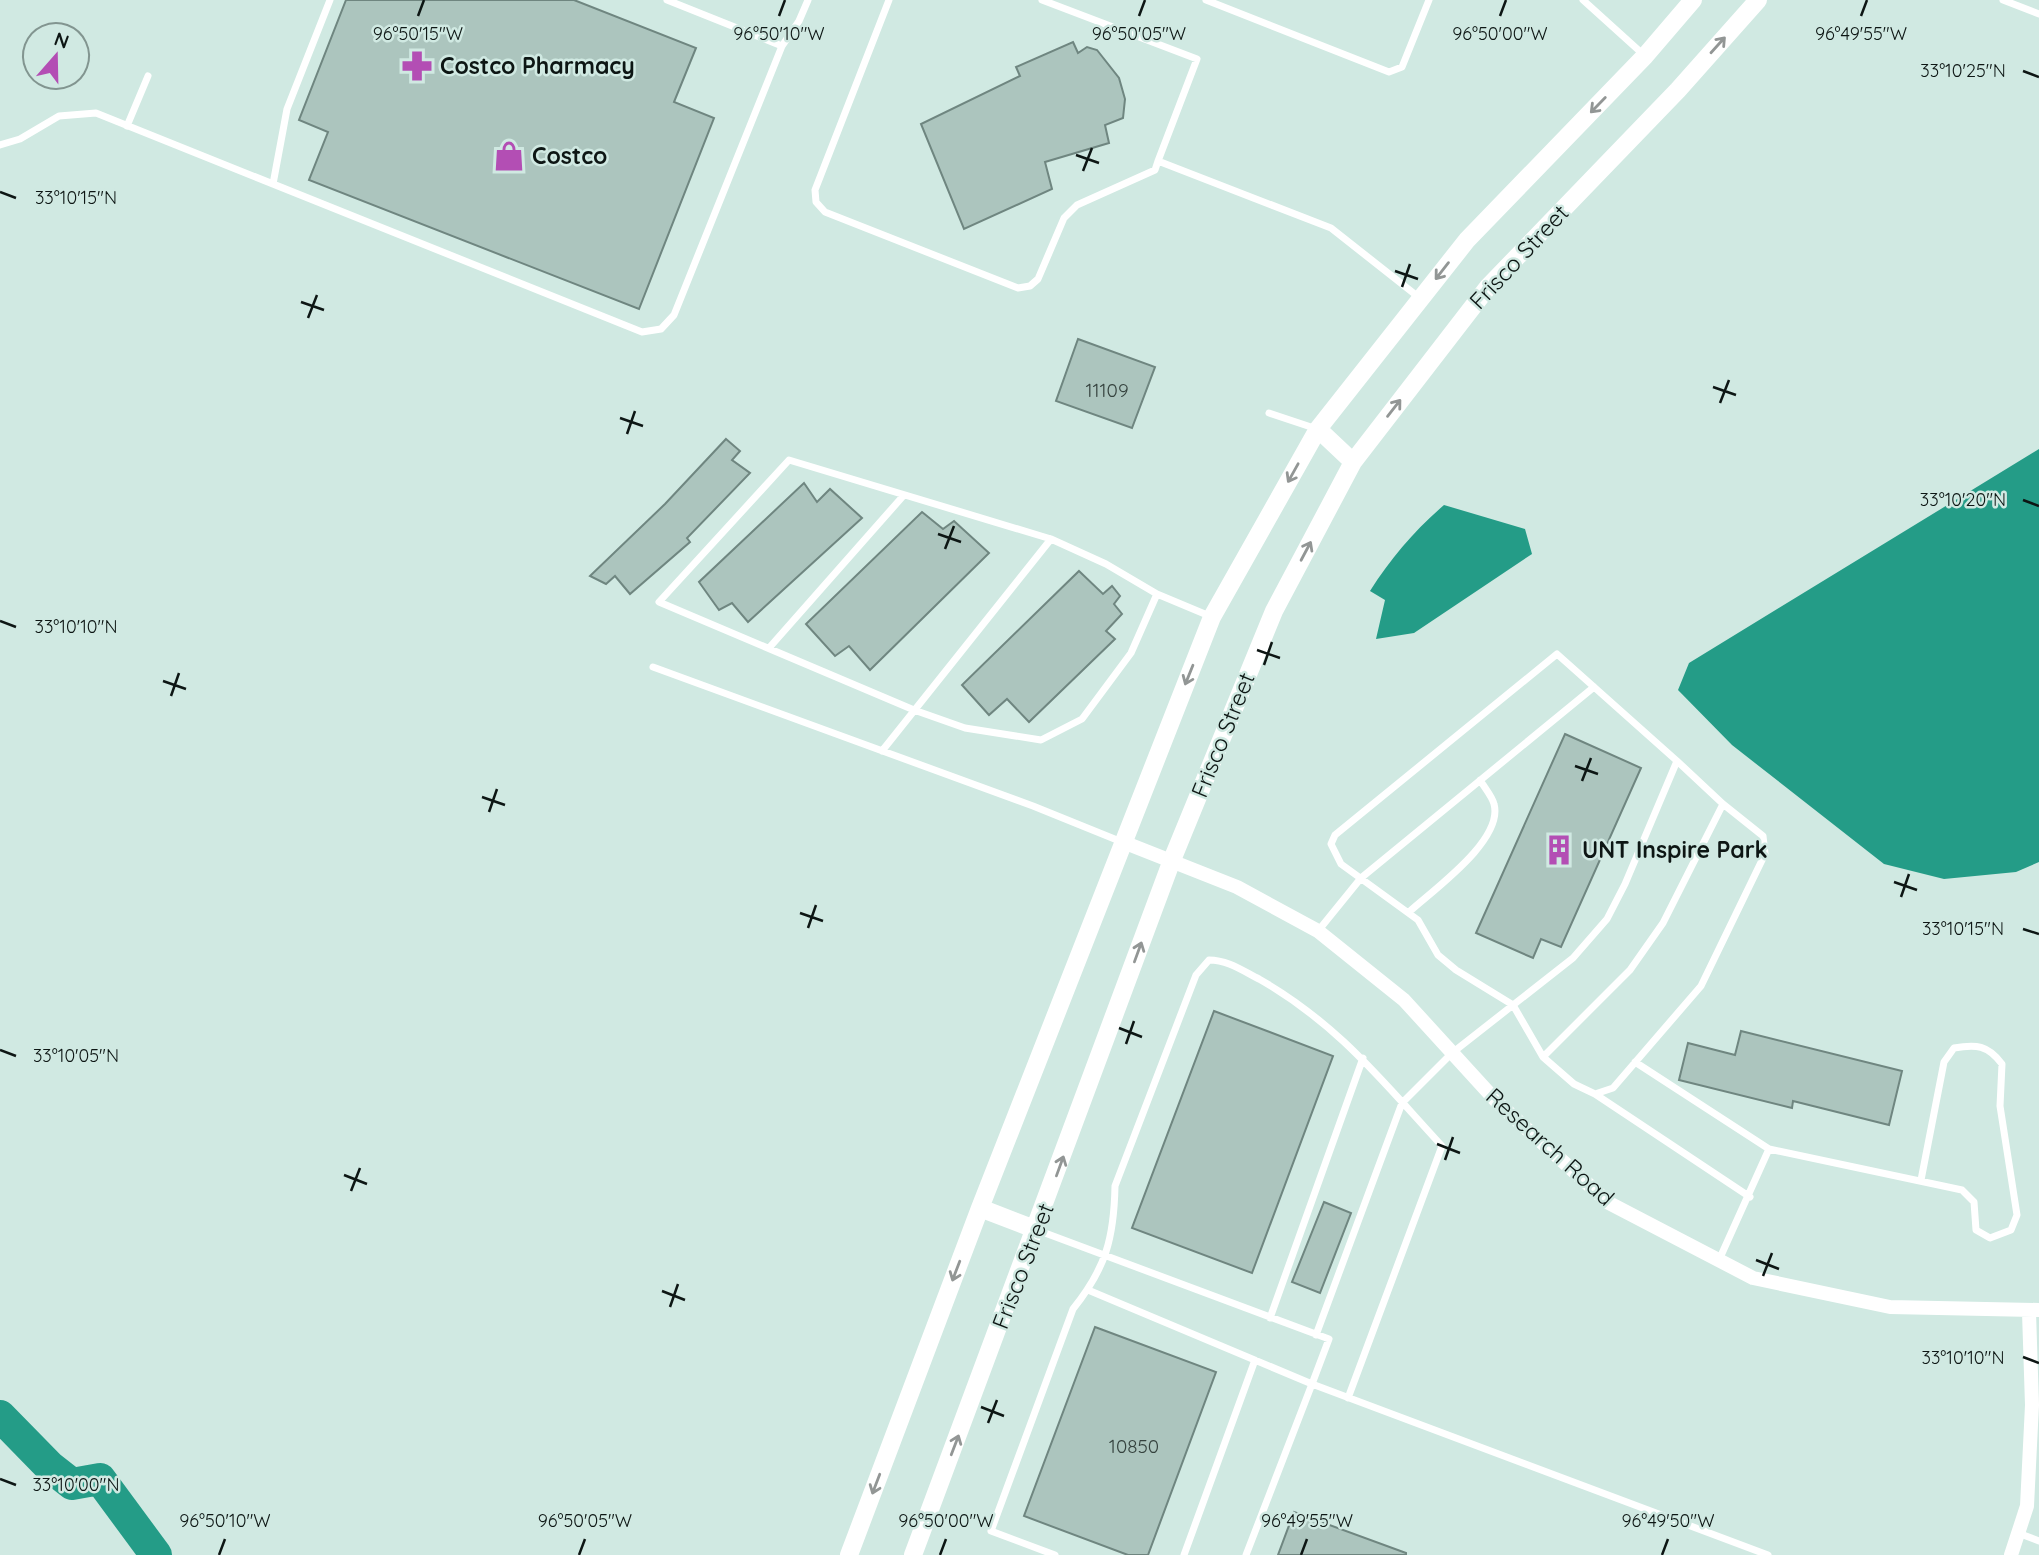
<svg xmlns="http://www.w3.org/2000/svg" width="2039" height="1555" font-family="Quicksand,sans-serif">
<rect width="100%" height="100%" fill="#d0e9e2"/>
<!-- water -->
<path fill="#249c87" d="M2039 449V862L2016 872 1944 879 1884 864 1732 745 1678 690 1689 663Z
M1444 505 1525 529 1532 554 1414 633 1376 639 1385 600 1370 591C1391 558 1414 531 1444 505Z"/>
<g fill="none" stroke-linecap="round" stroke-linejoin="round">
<!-- river -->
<path stroke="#249c87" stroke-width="32" d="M0 1416 49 1466 72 1484 100 1479 156 1555"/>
</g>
<!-- building -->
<path fill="#acc5be" stroke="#6f8680" stroke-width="2" d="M346 0H574L696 48 674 102 714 118 639 309 309 180 328 132 299 120Z
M1073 42 1078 53 1087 47 1097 50 1119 78 1125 99 1123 118 1105 125 1109 143 1045 162 1052 189 964 229 921 124 1020 76 1016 67Z
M1078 339 1155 367 1132 428 1056 401Z
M726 439 740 451 732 460 750 473 687 538 690 542 630 594 615 576 606 584 590 576 665 504Z
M804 483 817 502 830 489 862 518 748 622 732 603 719 610 699 582Z
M922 512 943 529 954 521 989 553 870 670 849 646 835 656 806 624Z
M1079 571 1103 594 1112 586 1120 596 1114 604 1122 614 1106 631 1115 639 1029 722 1007 699 989 715 962 685Z
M1565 734 1641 768 1561 947 1541 939 1533 958 1476 933Z
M1214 1011 1333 1056 1252 1273 1132 1228Z
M1741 1031 1902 1071 1889 1125 1793 1101 1792 1108 1679 1080 1688 1043 1735 1055Z
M1324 1202 1351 1213 1320 1293 1292 1282Z
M1095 1327 1216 1372 1148 1555H1128L1024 1516Z
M1294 1512 1406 1553V1555H1278Z"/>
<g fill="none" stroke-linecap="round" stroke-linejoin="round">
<!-- service -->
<path stroke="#fff" stroke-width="7" d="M667 0 782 46
M889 0 815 190 816 202 825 212 1018 288 1030 286 1038 279 1064 218 1077 205 1155 170 1158 161
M1042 0 1197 59 1158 161 1331 228 1421 299
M1206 0 1389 72 1402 67 1429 0
M1583 0 1645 56
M2003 0 2039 14
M127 126 148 76
M0 145 20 139 59 116 96 113 642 332 661 329 674 315 782 46 799 21 808 0
M273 184 287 109 330 0
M1269 413 1317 429
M1051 539 1106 564 1157 594
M769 648 904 495
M653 667 1033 806 1122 842
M882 751 1051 539 789 460 659 602 914 710 965 728 1041 740 1082 719 1131 653 1157 594 1212 617
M1409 912C1433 890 1504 840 1494 804 1492 796 1484 787 1480 780
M1318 931 1361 878 1594 687
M1543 1057 1574 1084 1595 1094 1613 1088 1701 986 1765 854 1763 836 1723 804
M1635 1062 1769 1149
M1595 1094 1750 1197
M1037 1230 1329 1339 1312 1384 1768 1555
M1719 1260 1769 1149 1962 1190 1974 1202 1976 1230 1990 1238 2011 1230 2017 1215 2000 1106 2002 1064C1988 1045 1976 1044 1954 1048L1944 1062 1921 1180
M1088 1290 1312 1384 1246 1555
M1270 1318 1363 1058
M1316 1335 1402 1103 1452 1053 1573 958 1607 919 1625 884 1677 761 1557 654 1335 835 1331 844 1341 864 1418 920 1438 955 1456 970 1513 1005 1543 1057 1630 970 1663 923 1723 804 1677 761
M2018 1533 2039 1541
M1055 1555 991 1531 1073 1309C1106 1268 1114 1238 1115 1186L1196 975 1209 960C1228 960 1243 971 1259 979 1338 1024 1382 1081 1442 1146L1348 1398
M1184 1555 1255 1360"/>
<!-- minor -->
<path stroke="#fff" stroke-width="14" d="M1123 842 1237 887 1318 931 1404 1000 1498 1103 1609 1203 1753 1278 1890 1307 2039 1310
M2011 1555 2027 1506 2032 1405 2029 1312"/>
<!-- tertiary -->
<path stroke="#fff" stroke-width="18" d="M1318 429 1353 462
M980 1208 1037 1230
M849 1555 980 1208 1212 617 1318 429 1467 240 1645 56 1693 0
M913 1555 1172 860 1274 611 1353 462 1488 287 1678 90 1758 0"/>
</g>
<!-- one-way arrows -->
<defs><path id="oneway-shaft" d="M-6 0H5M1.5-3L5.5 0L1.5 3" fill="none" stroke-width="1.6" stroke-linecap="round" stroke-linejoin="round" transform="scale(1.75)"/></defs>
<g stroke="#929695">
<use href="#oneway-shaft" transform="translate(1718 45) rotate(-48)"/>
<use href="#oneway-shaft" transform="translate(1598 105) rotate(134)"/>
<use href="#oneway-shaft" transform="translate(1442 271) rotate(128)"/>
<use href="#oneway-shaft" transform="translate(1394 408) rotate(-52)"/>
<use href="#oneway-shaft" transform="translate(1293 473) rotate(119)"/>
<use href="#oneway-shaft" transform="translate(1306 551) rotate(-62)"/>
<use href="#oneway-shaft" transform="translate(1189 675) rotate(112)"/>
<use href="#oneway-shaft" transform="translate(1138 952) rotate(-70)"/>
<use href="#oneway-shaft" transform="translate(1060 1166) rotate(-70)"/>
<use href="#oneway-shaft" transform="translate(956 1271) rotate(111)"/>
<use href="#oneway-shaft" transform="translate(955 1445) rotate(-69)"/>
<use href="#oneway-shaft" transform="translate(876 1484) rotate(111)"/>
</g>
<!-- ticks -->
<path fill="none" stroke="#0d1614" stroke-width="2.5" d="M418 16 424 0M779 16 785 0M1139 16 1145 0M1500 16 1506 0M1861 16 1867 0M2023 71 2039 77M1076 155 1099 163M1083 171 1092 148M0 192 16 198M1395 271 1418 279M1402 287 1410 264M301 302 324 310M308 318 317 295M1713 387 1736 395M1720 403 1729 380M620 418 643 426M627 434 635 411M2023 500 2039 506M938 534 961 542M945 549 954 526M0 621 16 627M1257 650 1280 658M1264 665 1272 642M163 681 186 689M171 696 179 673M1575 766 1598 774M1582 781 1591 758M482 797 505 805M489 812 497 789M1894 882 1917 890M1901 897 1909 874M800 913 823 921M808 928 816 905M2023 929 2039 934M1119 1028 1142 1037M1126 1044 1134 1021M0 1050 16 1056M1437 1144 1460 1153M1445 1160 1453 1137M344 1175 367 1184M351 1191 360 1168M1756 1260 1779 1269M1763 1276 1772 1253M662 1291 685 1300M670 1307 678 1284M2023 1357 2039 1363M981 1407 1004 1416M988 1423 997 1400M0 1479 16 1485M219 1555 225 1539M579 1555 585 1539M940 1555 946 1539M1301 1555 1307 1539M1662 1555 1668 1539"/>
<!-- icons -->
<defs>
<g id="pharmacy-bare" transform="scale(2.415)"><path d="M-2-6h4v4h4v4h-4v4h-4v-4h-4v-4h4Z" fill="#b34eb4" stroke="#d0e9e2" stroke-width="2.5" paint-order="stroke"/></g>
<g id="shop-bare" transform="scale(2.415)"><path d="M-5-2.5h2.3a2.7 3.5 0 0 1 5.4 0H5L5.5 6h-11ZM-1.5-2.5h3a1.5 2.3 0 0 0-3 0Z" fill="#b34eb4" stroke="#d0e9e2" stroke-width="2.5" paint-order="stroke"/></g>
<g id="building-bare" transform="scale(2.415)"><path d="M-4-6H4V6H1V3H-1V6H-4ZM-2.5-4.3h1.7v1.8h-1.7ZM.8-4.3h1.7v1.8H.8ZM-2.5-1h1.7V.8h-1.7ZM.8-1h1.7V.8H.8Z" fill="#b34eb4" stroke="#d0e9e2" stroke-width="2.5" paint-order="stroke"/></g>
</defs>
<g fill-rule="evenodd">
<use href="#pharmacy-bare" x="417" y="66"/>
<use href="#shop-bare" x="509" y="156"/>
<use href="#building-bare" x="1559" y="850"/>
</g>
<g text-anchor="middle" stroke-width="5" stroke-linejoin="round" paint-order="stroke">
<!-- number labels -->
<g font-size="19" fill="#35423e">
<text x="1107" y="397">11109</text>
<text x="1134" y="1453">10850</text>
</g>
<!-- poi labels -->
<g font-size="23" font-weight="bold" fill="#0d1614" stroke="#d0e9e2" text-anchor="start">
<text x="440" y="74">Costco Pharmacy</text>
<text x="532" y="164">Costco</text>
<text x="1582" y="858">UNT Inspire Park</text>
</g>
<!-- street labels -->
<g font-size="23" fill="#0d1614" stroke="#d0e9e2">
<text transform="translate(1519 257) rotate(-47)" y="8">Frisco Street</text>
<text transform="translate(1223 735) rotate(-68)" y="8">Frisco Street</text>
<text transform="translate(1550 1147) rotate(42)" y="8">Research Road</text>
<text transform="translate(1023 1266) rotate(-69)" y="8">Frisco Street</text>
</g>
</g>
<g font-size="18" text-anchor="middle" fill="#0d1614" stroke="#d0e9e2" stroke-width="5" stroke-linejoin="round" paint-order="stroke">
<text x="418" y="40">96°50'15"W</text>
<text x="779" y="40">96°50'10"W</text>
<text x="1139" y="40">96°50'05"W</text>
<text x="1500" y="40">96°50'00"W</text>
<text x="1861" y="40">96°49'55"W</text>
<text x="1963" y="77">33°10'25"N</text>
<text x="76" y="204">33°10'15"N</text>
<text x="1963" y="506">33°10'20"N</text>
<text x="76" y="633">33°10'10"N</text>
<text x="1963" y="935">33°10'15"N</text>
<text x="76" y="1062">33°10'05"N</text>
<text x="1963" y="1364">33°10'10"N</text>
<text x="76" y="1491">33°10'00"N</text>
<text x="225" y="1527">96°50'10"W</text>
<text x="585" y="1527">96°50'05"W</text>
<text x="946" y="1527">96°50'00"W</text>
<text x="1307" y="1527">96°49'55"W</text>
<text x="1668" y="1527">96°49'50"W</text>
</g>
<!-- north arrow -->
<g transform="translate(56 56) rotate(20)"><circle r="33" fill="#d0e9e2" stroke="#829590" stroke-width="2"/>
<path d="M0-5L12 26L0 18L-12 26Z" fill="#b34eb4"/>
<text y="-10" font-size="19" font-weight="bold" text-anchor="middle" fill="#0d1614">N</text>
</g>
</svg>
